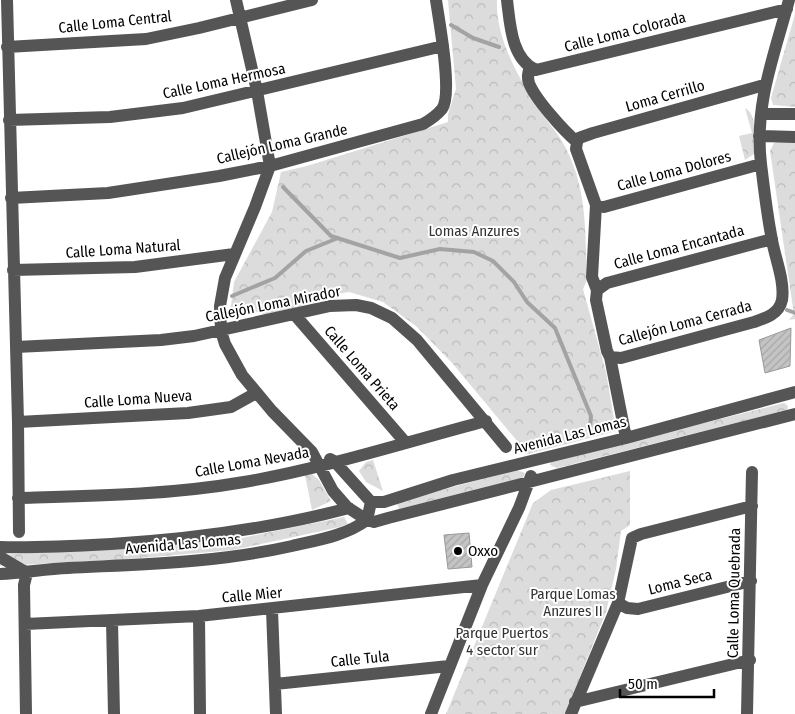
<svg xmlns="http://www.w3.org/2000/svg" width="795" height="714" font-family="'Fira Sans Condensed',sans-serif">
<defs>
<pattern id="forest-crowns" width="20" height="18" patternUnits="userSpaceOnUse" patternTransform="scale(1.25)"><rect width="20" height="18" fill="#dcdcdc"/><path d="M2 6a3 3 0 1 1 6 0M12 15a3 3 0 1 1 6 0" fill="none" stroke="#bbb"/></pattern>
<pattern id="building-hatch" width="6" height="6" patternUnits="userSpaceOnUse" patternTransform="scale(1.25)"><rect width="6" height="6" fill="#c4c4c4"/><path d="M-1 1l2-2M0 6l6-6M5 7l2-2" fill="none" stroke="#a7a7a7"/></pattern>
</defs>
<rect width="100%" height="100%" fill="#fff"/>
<!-- forest -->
<path fill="url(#forest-crowns)" d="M448 0H497C495 38 520 81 541 112 548 123 557 132 563 143 588 187 585 232 587 280L583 289 606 372 616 431 528 454 453 364 416 326 383 302 349 292 313 298 314 303 263 315 262 311 234 317 230 313 234 282 272 212 281 172 307 166 448 122V114L456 89Z
M795 14V107L773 105 771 98Z
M745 108C758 114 754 142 754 154L745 160 739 136 752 133Z
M779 142H795V319L789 320 794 314 793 308 770 151 774 143Z
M784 403 788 406 787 410 557 468 550 465 551 462 565 458Z
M373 460 383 491 366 482 359 471 366 462Z
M517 470 525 473 523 478 399 509 397 504 400 501Z
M630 471V525L621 531 616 569 606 612 565 714H446L533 503 551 490Z
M312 474 319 480 331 501 312 510 305 475Z
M344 517 348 524 340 527 233 550 118 560 0 566V555L232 540Z"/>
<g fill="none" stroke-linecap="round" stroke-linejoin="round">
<!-- stream -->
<path stroke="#a3a3a3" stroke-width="4" d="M451 25 473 38 499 47
M283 187 331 236 400 258 440 249 474 252 493 261 514 282 527 302 555 328 591 416 590 429
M232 296 275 278 306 251 338 238
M787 310 795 313"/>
</g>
<!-- building -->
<path fill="url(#building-hatch)" stroke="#999" d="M791 328 790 366 765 373 759 340Z
M469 533 472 567 448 569 444 535Z"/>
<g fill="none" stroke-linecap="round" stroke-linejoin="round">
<!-- minor -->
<path stroke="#555" stroke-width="12" d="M7 0 18 422 19 532
M236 0 257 91 270 166 255 207 225 278 220 306 221 331 225 344 242 375 272 411 312 452 333 491 347 507 367 520 374 522 388 518 795 414
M507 0C510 23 511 59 536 70L787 9
M7 47 146 39 199 28 312 0
M530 67C528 73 527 77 529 83 535 99 564 131 577 142
M761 114H795
M9 120 110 117 183 108 443 46
M759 136 795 137
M577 142 579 138 593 133 764 85
M577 142 576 149 596 205 592 277 597 290
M11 198 108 193 219 176 270 166 423 124C430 120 437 115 442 109 453 94 439 21 436 0
M596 205 604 207 761 164
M13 270 135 267 234 254
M597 290 607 283 772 239
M597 290 596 300 607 351 610 357 626 438
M295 315 405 442
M16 347 161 340 194 336 330 306 356 305 371 308 392 318 417 340 506 447
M610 357 621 358 754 322C766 318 779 314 782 300 785 281 775 258 772 240 767 215 764 189 761 164 754 105 774 56 789 0
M18 422 188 413 231 407 256 393
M330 459 335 462 371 502
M18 498C93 496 170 495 244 482 326 468 406 442 486 421
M371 502H384L453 480 626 438 795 392
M0 547C37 548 74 546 111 544 192 539 270 529 349 508
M0 557 27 573
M0 574C23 573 45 569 68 568 145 564 216 563 292 546 318 540 345 536 367 520L371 502
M618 603 627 608 638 609 751 581
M272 610 276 714
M199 616 200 714
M112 621 114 714
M25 624 199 616 482 585
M275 684 449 666
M575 702 750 660
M26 714 24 585 27 573
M431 714 482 585 519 508 531 476
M571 714 618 603 632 538 641 534 752 506
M747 714 752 472"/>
</g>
<!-- markers -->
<circle fill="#000" stroke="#fff" stroke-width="2" cx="458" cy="551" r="5"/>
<g text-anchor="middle" stroke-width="4" stroke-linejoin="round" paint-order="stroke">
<!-- street labels -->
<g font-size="15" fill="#000" stroke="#fff">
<text transform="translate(115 22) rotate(-6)" y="5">Calle Loma Central</text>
<text transform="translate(625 32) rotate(-14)" y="5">Calle Loma Colorada</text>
<text transform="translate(224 81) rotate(-12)" y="5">Calle Loma Hermosa</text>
<text transform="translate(665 96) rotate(-16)" y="5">Loma Cerrillo</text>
<text transform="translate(282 144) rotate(-13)" y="5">Callejón Loma Grande</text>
<text transform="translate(674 171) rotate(-15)" y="5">Calle Loma Dolores</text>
<text transform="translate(679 247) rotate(-15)" y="5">Calle Loma Encantada</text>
<text transform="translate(123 249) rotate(-4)" y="5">Calle Loma Natural</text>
<text transform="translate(273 304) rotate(-11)" y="5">Callejón Loma Mirador</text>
<text transform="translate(685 323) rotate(-15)" y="5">Callejón Loma Cerrada</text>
<text transform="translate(362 368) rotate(49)" y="5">Calle Loma Prieta</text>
<text transform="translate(138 399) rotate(-4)" y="5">Calle Loma Nueva</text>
<text transform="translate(570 435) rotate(-14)" y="5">Avenida Las Lomas</text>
<text transform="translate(252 462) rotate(-10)" y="5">Calle Loma Nevada</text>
<text transform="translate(183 544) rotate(-5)" y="5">Avenida Las Lomas</text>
<text transform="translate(680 582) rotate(-14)" y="5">Loma Seca</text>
<text transform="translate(734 593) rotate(-89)" y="5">Calle Loma Quebrada</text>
<text transform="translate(252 595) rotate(-5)" y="5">Calle Mier</text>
<text transform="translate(360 659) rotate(-6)" y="5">Calle Tula</text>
</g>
<!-- park labels -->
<g font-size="15" fill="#333" stroke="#fff">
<text x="474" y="236">Lomas Anzures</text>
<text x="573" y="599">Parque Lomas<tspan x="573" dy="17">Anzures II</tspan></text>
<text x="502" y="638">Parque Puertos<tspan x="502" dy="17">4 sector sur</tspan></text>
</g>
<!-- poi labels -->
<g font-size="15" fill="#000" stroke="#fff" text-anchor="start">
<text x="468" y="556">Oxxo</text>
</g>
</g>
<!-- scale -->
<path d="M620 689v8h94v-8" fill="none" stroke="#000000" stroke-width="2.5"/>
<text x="628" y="689" font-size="15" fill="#000000" stroke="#ffffff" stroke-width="4" paint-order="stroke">50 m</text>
</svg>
